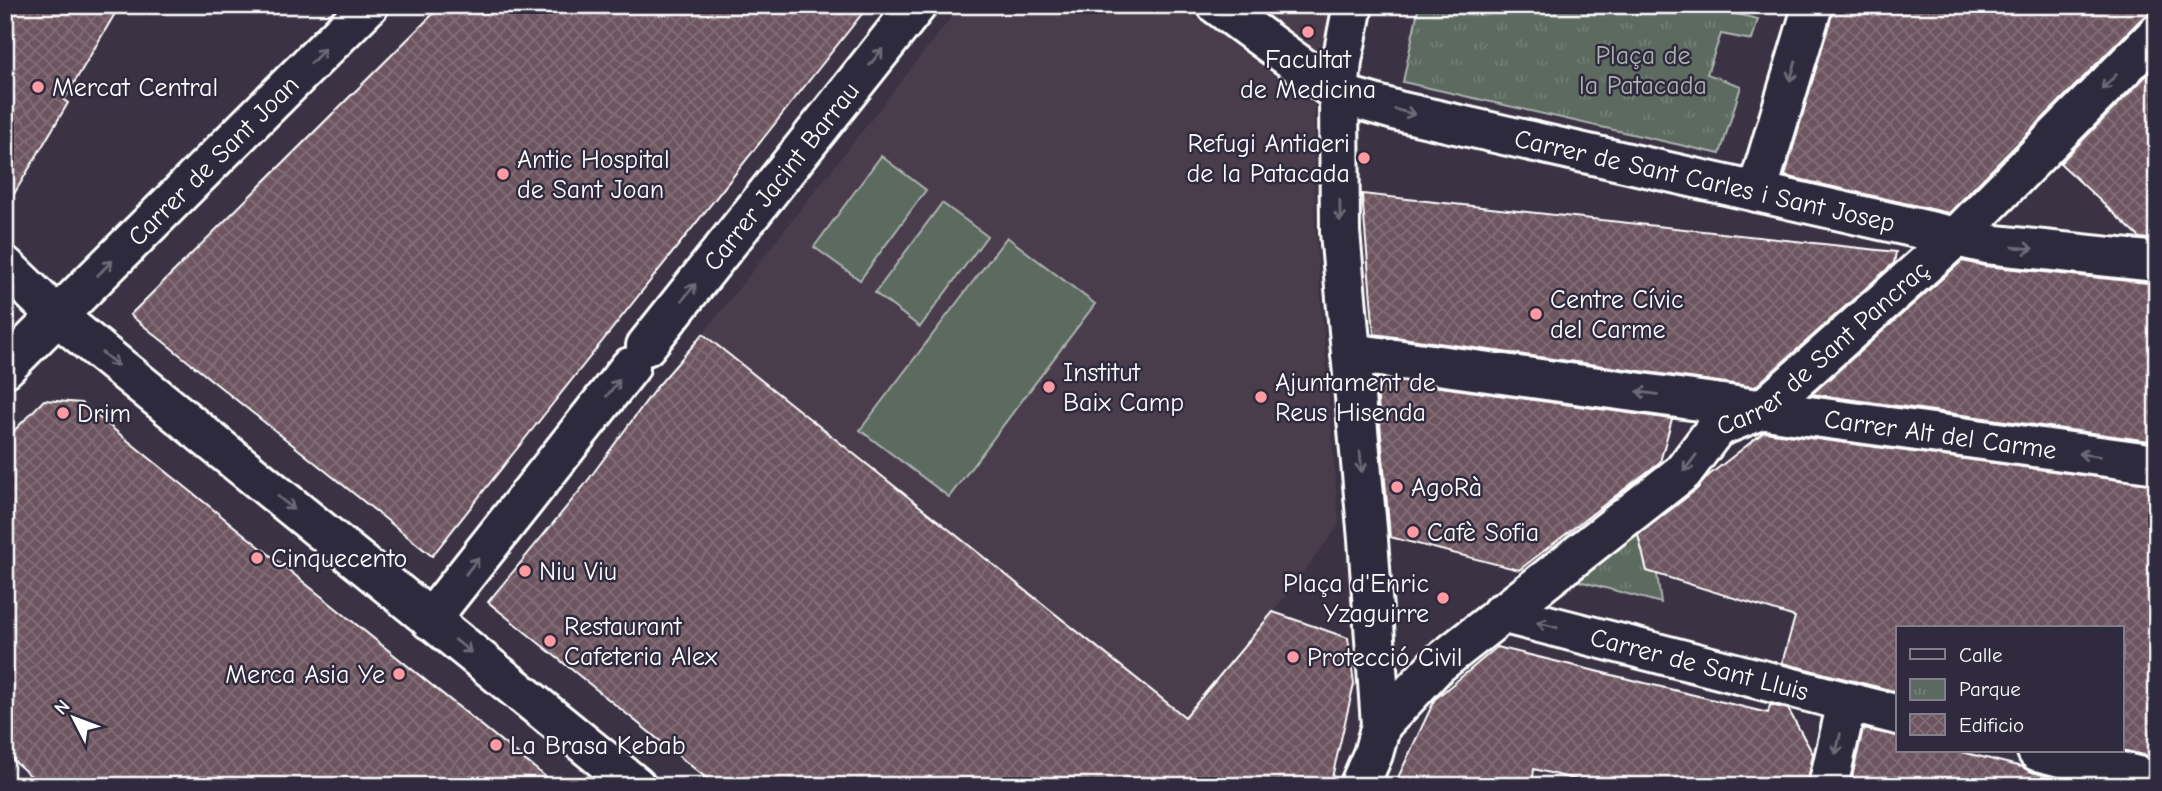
<svg xmlns="http://www.w3.org/2000/svg" width="2162" height="791" font-family="'Comic Neue',sans-serif">
<defs>
<pattern id="park-tufts" width="24" height="20" patternUnits="userSpaceOnUse" patternTransform="scale(1.75)"><rect width="24" height="20" fill="#5b6a60"/><path d="M3 7l-1-3M5 7V3M7 7l1-3M15 17l-1-3M17 17v-4M19 17l1-3" fill="none" stroke="#748078"/></pattern>
<pattern id="building-cross-hatch" width="8" height="8" patternUnits="userSpaceOnUse" patternTransform="scale(1.75)"><rect width="8" height="8" fill="#6d555f"/><path d="M0 0l8 8M0 8l8-8" fill="none" stroke="#836e77"/></pattern>
</defs>
<rect width="100%" height="100%" fill="#3b3344"/>
<filter id="ink" filterUnits="userSpaceOnUse"><feTurbulence type="fractalNoise" baseFrequency=".0143" numOctaves="2"/><feDisplacementMap in="SourceGraphic" scale="14" xChannelSelector="R" yChannelSelector="G"/><feConvolveMatrix kernelMatrix="1 2 1 2 8 2 1 2 1" color-interpolation-filters="sRGB"/></filter>
<g filter="url(#ink)">
<!-- built -->
<path fill="#4a3d4c" d="M961 5H1179L1314 105 1315 226 1339 525 1273 612 1185 717 703 334Z
M1251 5H1334L1324 59Z"/>
<!-- grass -->
<path fill="#5b6a60" stroke="#adb4b0" stroke-width="2" d="M881 156 926 190 860 280 814 247Z
M942 203 987 236 920 327 875 293Z
M1007 237 1095 304 949 497 860 430Z"/>
<!-- park -->
<path fill="url(#park-tufts)" stroke="#adb4b0" stroke-width="2" d="M1419 5H1697L1758 19 1752 40 1721 34 1707 74 1741 86 1720 154 1403 82Z
M1638 532 1647 571 1657 574 1661 603 1579 581Z"/>
<!-- building -->
<path fill="url(#building-cross-hatch)" stroke="#fff" stroke-width="2" d="M5 5H120L64 100 68 103 5 209Z
M442 5H869L432 556 130 315Z
M1834 5H2157V13H2151L2141 19 1949 213 1785 176Z
M2157 65V240L2140 238 2060 163Z
M1362 194 1896 252 1894 263 1755 387 1374 334Z
M1962 261 1985 266 2157 284V442L1812 394Z
M703 334 1185 717 1273 612 1348 638 1354 684 1330 786H716L488 602 583 487 656 388Z
M1376 378 1672 419 1660 462 1519 570 1390 537Z
M44 400 81 403 557 786H42L5 753V440Z
M1764 432 2157 485V758L2122 750V628H1898V692L1782 663 1795 617 1647 571 1638 535 1697 489 1708 476Z
M1497 647 1768 713 1770 705 1788 709 1813 754 1807 786H1601L1534 769 1532 786H1394L1435 699Z
M1863 729 1898 736V751H1958L2022 767 2032 772 2048 776 2047 786H1850Z"/>
<g fill="none" stroke-linecap="round" stroke-linejoin="round">
<!-- street casing -->
<g stroke="#fff" stroke-width="44">
<g id="street">
<path id="s1" d="M1217 5 1339 94 1398 111 1987 244 2157 262"/>
<path d="M1353 5 1342 61 1339 94 1340 232 1368 539 1381 725 1373 754 1359 786"/>
<path d="M1757 192 1813 5"/>
<path d="M5 266 57 316 636 786"/>
<path id="s2" d="M646 346 917 5"/>
<path id="s3" d="M1351 353 2157 464"/>
<path id="s4" d="M5 368 369 5"/>
<path id="s5" d="M1501 613 1898 715"/>
<path d="M430 620 630 367"/>
<path id="s6" d="M1381 725 1437 665 1683 472 1716 428 1763 409 1956 237 2157 34"/>
<path d="M2037 751 2157 781"/>
<path d="M1828 786 1847 702"/>
</g>
</g>
<!-- street -->
<use href="#street" stroke="#2f2a3d" stroke-width="38"/>
</g>
<!-- one-way arrows -->
<defs><path id="oneway-shaft" d="M-6 0H5M1.5-3L5.5 0L1.5 3" fill="none" stroke-width="1.6" stroke-linecap="round" stroke-linejoin="round" transform="scale(1.75)"/></defs>
<g stroke="#6d6a77">
<use href="#oneway-shaft" transform="translate(318 56) rotate(-45)"/>
<use href="#oneway-shaft" transform="translate(876 57) rotate(-52)"/>
<use href="#oneway-shaft" transform="translate(1793 71) rotate(107)"/>
<use href="#oneway-shaft" transform="translate(2109 82) rotate(135)"/>
<use href="#oneway-shaft" transform="translate(1405 112) rotate(14)"/>
<use href="#oneway-shaft" transform="translate(1340 211) rotate(89)"/>
<use href="#oneway-shaft" transform="translate(2023 248) rotate(6)"/>
<use href="#oneway-shaft" transform="translate(105 268) rotate(-45)"/>
<use href="#oneway-shaft" transform="translate(689 292) rotate(-51)"/>
<use href="#oneway-shaft" transform="translate(110 359) rotate(39)"/>
<use href="#oneway-shaft" transform="translate(613 388) rotate(-52)"/>
<use href="#oneway-shaft" transform="translate(1647 393) rotate(-172)"/>
<use href="#oneway-shaft" transform="translate(2089 455) rotate(-172)"/>
<use href="#oneway-shaft" transform="translate(1361 462) rotate(85)"/>
<use href="#oneway-shaft" transform="translate(1690 463) rotate(127)"/>
<use href="#oneway-shaft" transform="translate(286 503) rotate(39)"/>
<use href="#oneway-shaft" transform="translate(472 566) rotate(-52)"/>
<use href="#oneway-shaft" transform="translate(1547 625) rotate(-165)"/>
<use href="#oneway-shaft" transform="translate(463 646) rotate(39)"/>
<use href="#oneway-shaft" transform="translate(1838 744) rotate(103)"/>
</g>
</g>
<!-- markers -->
<g fill="#ff9aa2" stroke="#2f2a3d" stroke-width="2.5">
<circle cx="1308" cy="32" r="7"/>
<circle cx="38" cy="87" r="7"/>
<circle cx="1364" cy="158" r="7"/>
<circle cx="503" cy="174" r="7"/>
<circle cx="1536" cy="314" r="7"/>
<circle cx="1049" cy="387" r="7"/>
<circle cx="1261" cy="397" r="7"/>
<circle cx="63" cy="413" r="7"/>
<circle cx="1397" cy="487" r="7"/>
<circle cx="1413" cy="532" r="7"/>
<circle cx="257" cy="558" r="7"/>
<circle cx="525" cy="571" r="7"/>
<circle cx="1443" cy="598" r="7"/>
<circle cx="550" cy="641" r="7"/>
<circle cx="1293" cy="657" r="7"/>
<circle cx="399" cy="674" r="7"/>
<circle cx="496" cy="745" r="7"/>
</g>
<g text-anchor="middle" stroke-width="5" stroke-linejoin="round" paint-order="stroke">
<!-- park labels -->
<g font-size="26" fill="#adb4b0" stroke="#2f2a3d">
<text x="1643" y="64">Plaça de<tspan x="1643" dy="30">la Patacada</tspan></text>
</g>
<!-- poi labels -->
<g font-size="26" fill="#fff" stroke="#2f2a3d" text-anchor="start">
<text x="1308" y="68" text-anchor="middle">Facultat<tspan x="1308" dy="30">de Medicina</tspan></text>
<text x="52" y="96">Mercat Central</text>
<text x="1350" y="152" text-anchor="end">Refugi Antiaeri<tspan x="1350" dy="30">de la Patacada</tspan></text>
<text x="517" y="168">Antic Hospital<tspan x="517" dy="30">de Sant Joan</tspan></text>
<text x="1550" y="308">Centre Cívic<tspan x="1550" dy="30">del Carme</tspan></text>
<text x="1063" y="381">Institut<tspan x="1063" dy="30">Baix Camp</tspan></text>
<text x="1275" y="391">Ajuntament de<tspan x="1275" dy="30">Reus Hisenda</tspan></text>
<text x="77" y="422">Drim</text>
<text x="1411" y="496">AgoRà</text>
<text x="1427" y="541">Cafè Sofia</text>
<text x="271" y="567">Cinquecento</text>
<text x="539" y="580">Niu Viu</text>
<text x="1429" y="592" text-anchor="end">Plaça d'Enric<tspan x="1429" dy="30">Yzaguirre</tspan></text>
<text x="564" y="635">Restaurant<tspan x="564" dy="30">Cafeteria Alex</tspan></text>
<text x="1307" y="666">Protecció Civil</text>
<text x="385" y="683" text-anchor="end">Merca Asia Ye</text>
<text x="510" y="754">La Brasa Kebab</text>
</g>
<!-- street labels -->
<g font-size="26" fill="#fff" stroke="#2f2a3d">
<text dy="9" stroke="none"><textPath href="#s4" startOffset="294">Carrer de Sant Joan</textPath></text>
<text dy="9" stroke="none"><textPath href="#s2" startOffset="217">Carrer Jacint Barrau</textPath></text>
<text dy="9" stroke="none"><textPath href="#s1" startOffset="527">Carrer de Sant Carles i Sant Josep</textPath></text>
<text dy="9" stroke="none"><textPath href="#s6" startOffset="584">Carrer de Sant Pancraç</textPath></text>
<text dy="9" stroke="none"><textPath href="#s3" startOffset="595">Carrer Alt del Carme</textPath></text>
<text dy="9" stroke="none"><textPath href="#s5" startOffset="205">Carrer de Sant Lluis</textPath></text>
</g>
</g>
<!-- margin -->
<rect width="2162" height="791" fill="none" stroke="#2f2a3d" stroke-width="28"/>
<rect x="14" y="14" width="2134" height="763" fill="none" stroke="#fff" stroke-width="2.5" filter="url(#ink)"/>
<!-- legend -->
<rect x="1896" y="626" width="228" height="126" fill="#2f2a3d" stroke="#827f8b" stroke-width="2"/>
<rect x="1910" y="649" width="35" height="10" fill="#2f2a3d" stroke="#827f8b" stroke-width="2"/>
<text x="1959" y="662" font-size="21" fill="#ffffff">Calle</text>
<rect x="1910" y="679" width="35" height="21" fill="url(#park-tufts)" stroke="#827f8b" stroke-width="2"/>
<text x="1959" y="696" font-size="21" fill="#ffffff">Parque</text>
<rect x="1910" y="714" width="35" height="21" fill="url(#building-cross-hatch)" stroke="#827f8b" stroke-width="2"/>
<text x="1959" y="732" font-size="21" fill="#ffffff">Edificio</text>
<!-- north arrow -->
<g transform="translate(74 718) rotate(312)" stroke="#2f2a3d" stroke-width="5" paint-order="stroke">
<path d="M0-5L12 26L0 18L-12 26Z" fill="#ffffff"/>
<text y="-10" font-size="19" font-weight="bold" text-anchor="middle" fill="#ffffff">N</text>
</g>
</svg>
